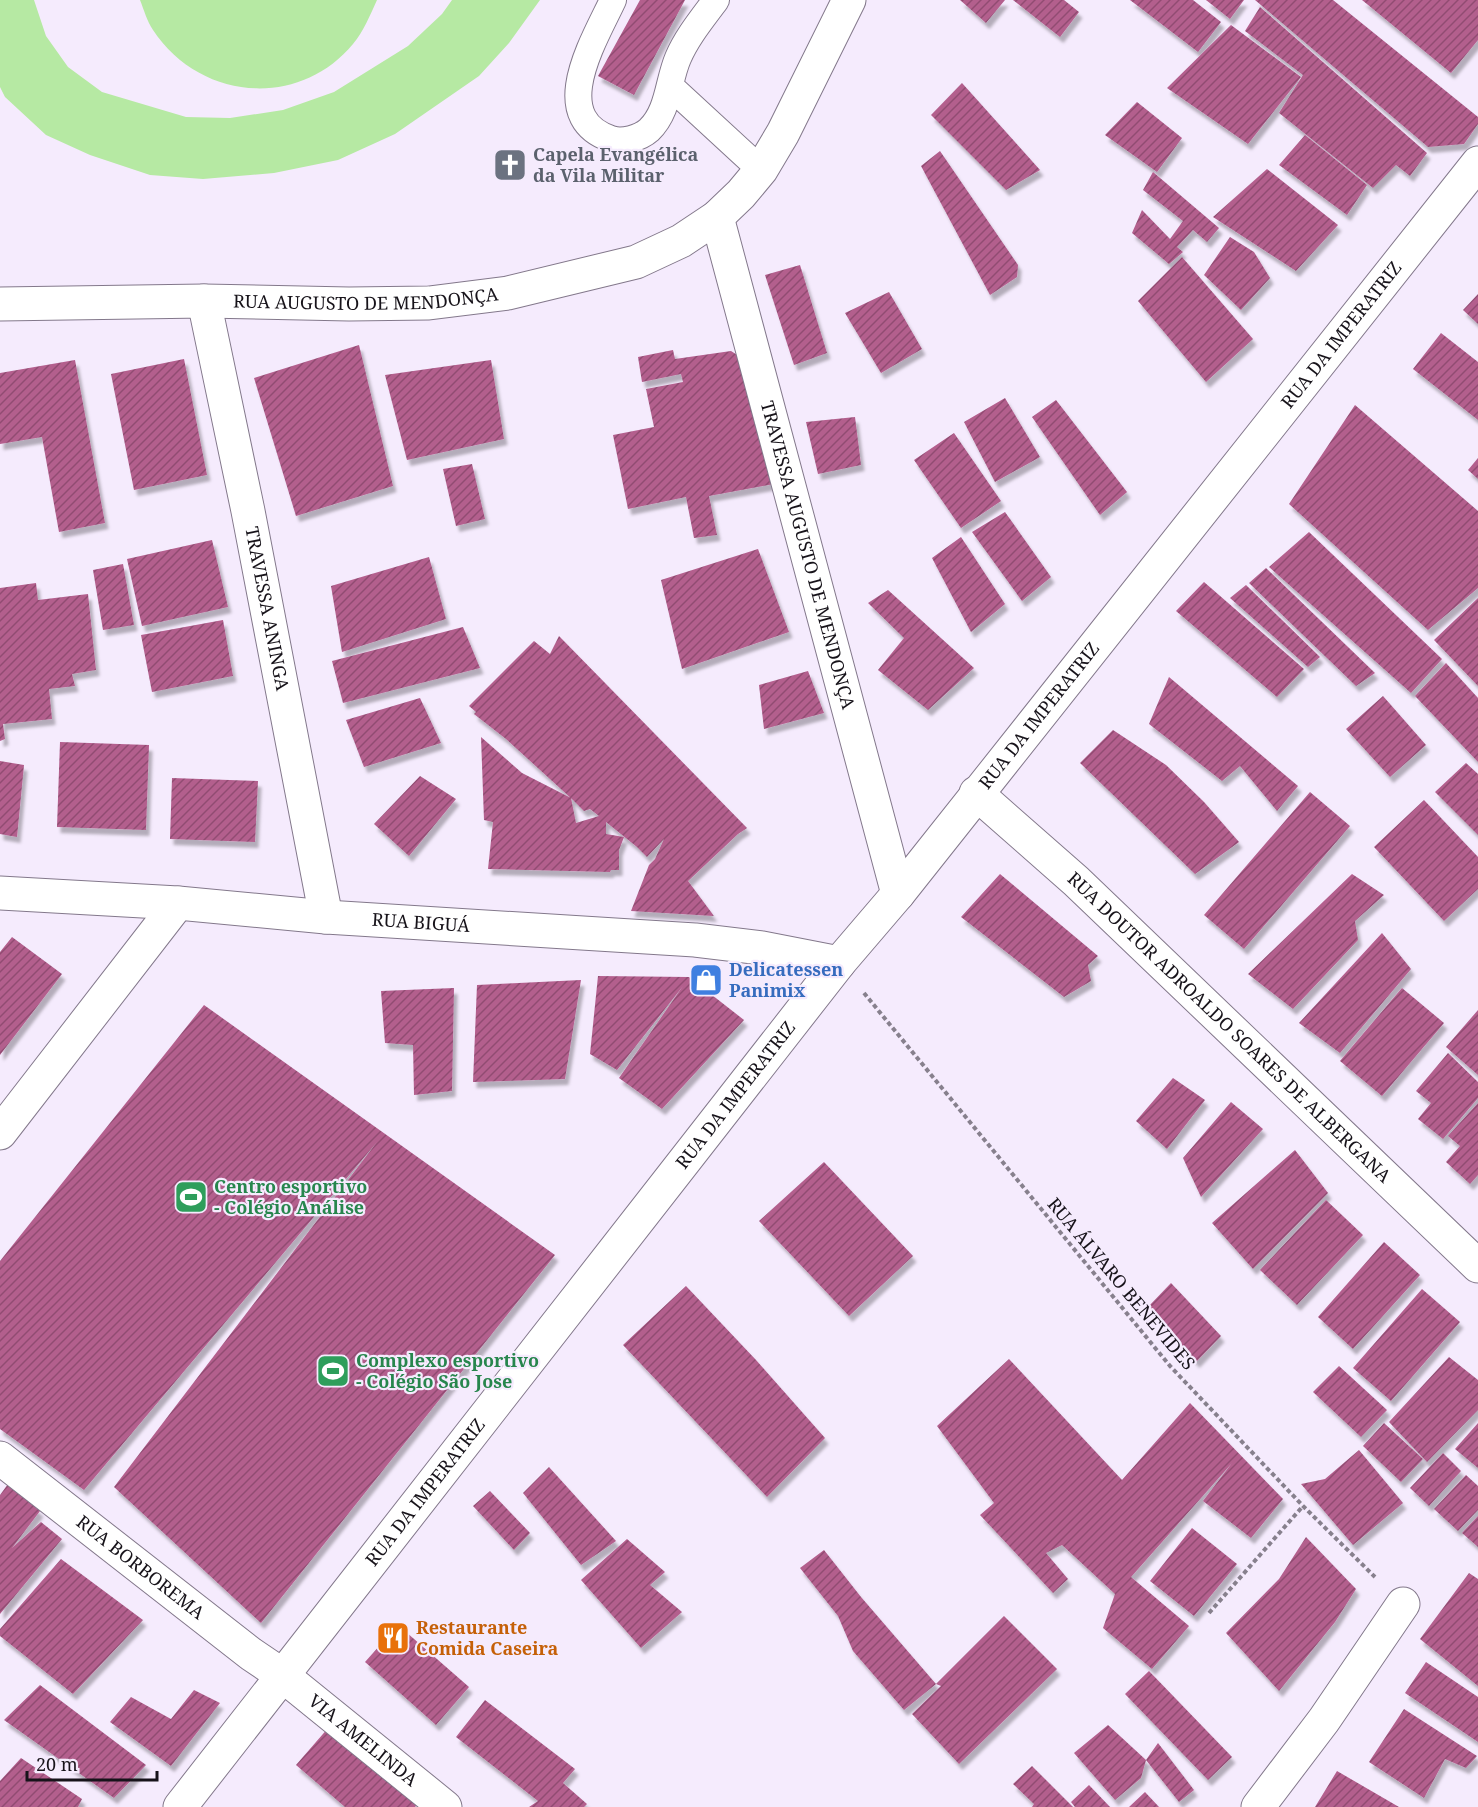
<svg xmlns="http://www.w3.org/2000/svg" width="1478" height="1807" font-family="'Noto Serif',serif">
<defs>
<pattern id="building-hatch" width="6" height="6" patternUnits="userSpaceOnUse" patternTransform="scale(1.5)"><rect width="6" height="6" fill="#b35e8d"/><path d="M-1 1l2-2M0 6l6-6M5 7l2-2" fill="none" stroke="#914c72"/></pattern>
<filter id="shadow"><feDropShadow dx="3.5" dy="6" stdDeviation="1.5" flood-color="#0004"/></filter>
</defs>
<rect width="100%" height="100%" fill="#f5ebfd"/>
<!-- pitch -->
<path fill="#b6e9a3" d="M0 0H34L46 36 68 67 102 92 186 117 230 118 283 110 334 92 408 46 442 14 452 0H540L509 43 479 76 395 134 338 160 274 173 203 179 150 175 90 155 46 135 5 97 0 87Z
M140 0H377C370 15 364 31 353 44 298 110 199 100 153 30 147 21 144 10 140 0Z"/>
<!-- building -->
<path fill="url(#building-hatch)" filter="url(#shadow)" d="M640 0H685L634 95 598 76Z
M960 0H1005L986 23Z
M1013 0H1064L1079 12 1060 37Z
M1130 0H1193L1221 22 1198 52Z
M1206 0H1244L1230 19Z
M1255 0H1333L1478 117V124L1464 144 1428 147Z
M1362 0H1478V40L1451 73Z
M1260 7 1427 153 1410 176 1396 165 1373 188 1279 113 1303 75 1245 31Z
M1231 25 1301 77 1248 144 1167 88Z
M962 83 1040 170 1006 190 931 115Z
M1137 102 1182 138 1157 172 1105 135Z
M1305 135 1367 185 1347 215 1279 165Z
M940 151 1018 265 1017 277 990 295 921 166Z
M1267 169 1338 225 1296 271 1213 217Z
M1153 172 1219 228 1207 242 1193 230 1177 247 1183 252 1169 264 1132 233 1142 210 1170 239 1183 221 1143 190Z
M1230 237 1254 252 1270 278 1241 310 1204 275Z
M1182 257 1253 339 1206 382 1138 301Z
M800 265 827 353 794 365 765 275Z
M889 292 922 349 881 373 845 313Z
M1478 294V324L1463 310Z
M1441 333 1478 362V420L1413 369Z
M359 345 393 486 296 516 254 378Z
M673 350 675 359 731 351 750 363 774 484 709 496 717 535 694 538 686 497 628 509 613 435 654 427 646 389 683 382 681 374 642 382 638 357Z
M184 359 207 475 134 490 111 374Z
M75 360 105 523 59 532 42 437 0 444V373Z
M491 360 504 439 407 460 385 375Z
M1005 398 1040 457 995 482 964 422Z
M1056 400 1127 492 1100 515 1032 417Z
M1355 405 1478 511V588L1428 630 1289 504Z
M855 417 861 465 818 474 806 422Z
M954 433 1001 501 961 528 914 460Z
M1478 458V479L1468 470Z
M472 464 485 519 456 526 443 469Z
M1005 512 1051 577 1022 601 972 532Z
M1309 532 1442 659 1411 693 1269 567Z
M961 537 1005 604 971 632 932 558Z
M212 540 228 607 142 626 127 559Z
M758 549 789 632 682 669 661 580Z
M429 557 446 619 342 652 331 586Z
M123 564 134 625 103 630 93 570Z
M1266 568 1375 673 1356 686 1249 583Z
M1204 582 1304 669 1277 697 1176 611Z
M36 583 38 600 88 594 96 670 72 674 75 686 49 689 52 719 3 724 5 739 0 741V588Z
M1246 585 1320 657 1308 667 1230 598Z
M888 590 974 668 928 710 878 670 904 638 868 603Z
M1478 598V686L1434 640Z
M223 620 233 676 152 692 141 635Z
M463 627 480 668 343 703 332 661Z
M559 636 747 828 738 834 688 881 714 916 631 911 649 865 655 859 664 839 647 857 637 847 606 822V834L624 837 619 850V870H611L610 872 488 869 493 822 484 820 481 737 522 773 571 798 576 823 599 816 590 809 584 811 573 800 506 739 474 714 476 712 469 706 534 641 550 654Z
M1446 663 1478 698V762L1415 696Z
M808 671 824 713 764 729 759 685Z
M1169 677 1298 786 1277 811 1240 766 1222 781 1149 724Z
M1383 696 1426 745 1390 777 1346 729Z
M420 698 441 743 364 767 346 720Z
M1113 730 1166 765 1204 802 1239 842 1195 874 1080 763Z
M60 742 149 745 146 830 57 827Z
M0 761 24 765 17 837 0 834Z
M1466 763 1478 774V835L1435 792Z
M420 776 456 799 409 856 374 824Z
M172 778 258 781 255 842 170 839Z
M1310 792 1350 826 1244 949 1204 915Z
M1424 800 1478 857V889L1444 921 1374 847Z
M1000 874 1098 956 1088 965 1091 981 1064 997 961 917Z
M1352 874 1384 895 1355 921 1358 940 1293 1009 1248 974Z
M1382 933 1411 969 1340 1053 1299 1023Z
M12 937 62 974 0 1055V952Z
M598 976 689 977 744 1020 662 1109 619 1078 683 986 617 1070 590 1054Z
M581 980 565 1079 473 1082 477 985Z
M454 988 452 1091 414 1095 413 1045 385 1043 381 991Z
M1402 988 1444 1023 1382 1096 1340 1061Z
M204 1005 555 1255 261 1623 114 1487 377 1142 84 1490 0 1429V1261Z
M1478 1010V1075L1446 1047Z
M1448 1053 1478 1082V1098L1443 1139 1418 1119 1431 1103 1416 1091Z
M1173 1078 1205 1100 1167 1149 1136 1121Z
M1231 1102 1263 1129 1201 1197 1183 1158Z
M1478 1103V1175L1470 1184 1446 1162 1460 1146 1448 1136Z
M1295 1150 1328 1193 1253 1269 1212 1223Z
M824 1162 913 1256 849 1316 759 1221Z
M1326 1200 1363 1235 1297 1305 1260 1270Z
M1384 1242 1420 1275 1353 1349 1318 1317Z
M1171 1283 1221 1336 1196 1362 1148 1307Z
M686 1286 756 1360 825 1438 767 1497 623 1345Z
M1422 1289 1460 1322 1391 1401 1353 1368Z
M1449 1357 1478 1380V1410L1427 1462 1389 1422Z
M1009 1359 1122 1480 1190 1403 1283 1499 1251 1538 1203 1501 1232 1463 1131 1577 1189 1626 1152 1669 1103 1628 1115 1594 1062 1545 1046 1553 1068 1579 1053 1593 980 1515 994 1503 937 1426Z
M1339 1366 1387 1410 1361 1437 1313 1392Z
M1384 1423 1423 1459 1401 1482 1363 1446Z
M1478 1423V1468L1455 1449Z
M1359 1450 1403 1503 1353 1545 1301 1484 1325 1479Z
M1443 1453 1461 1471 1429 1506 1410 1488Z
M549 1467 616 1541 581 1565 523 1493Z
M1466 1475 1478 1486V1510L1458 1531 1434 1509Z
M8 1484 40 1511 12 1548 41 1522 62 1539 0 1614V1495Z
M490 1491 530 1533 514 1550 473 1506Z
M1478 1516V1547L1462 1533Z
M1192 1528 1237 1564 1194 1616 1150 1581Z
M1306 1537 1356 1589 1335 1622 1279 1691 1226 1633 1279 1579Z
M627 1539 665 1572 650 1585 682 1612 641 1648 581 1580Z
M824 1550 861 1597 936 1684 904 1710 853 1651 838 1616 800 1568Z
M61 1559 143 1620 73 1694 0 1636V1629Z
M1469 1573 1478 1579V1686L1420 1639Z
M1004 1616 1057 1669 959 1764 912 1714 941 1686 936 1684Z
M398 1625 469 1687 436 1725 365 1662Z
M1426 1662 1478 1697V1742L1405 1693Z
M1149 1671 1232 1757 1208 1780 1125 1694Z
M40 1685 146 1765 114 1798 4 1720Z
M194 1690 220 1703 171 1766 110 1722 131 1697 171 1719Z
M485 1700 575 1769 563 1783 587 1804 584 1807H529L538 1801 456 1737Z
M1404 1709 1477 1756 1466 1768 1445 1759 1424 1798 1369 1762Z
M1108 1725 1146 1760 1141 1778 1115 1800 1074 1753Z
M329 1727 417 1804 415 1807H345L296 1765Z
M1158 1743 1194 1790 1179 1802 1146 1760Z
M21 1758 82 1799 78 1807H0V1781Z
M1032 1766 1073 1807H1032L1034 1804 1013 1784Z
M1337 1771 1399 1807H1315Z
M1089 1785 1110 1807H1075L1071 1802Z
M1145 1792 1159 1807H1129Z"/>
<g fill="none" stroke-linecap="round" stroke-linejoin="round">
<!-- lane casing -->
<g stroke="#83788b" stroke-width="28">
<path id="lane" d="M613 0C595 39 546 117 611 139 622 143 640 138 649 130 669 111 668 81 678 58 687 37 702 19 716 0
M671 87 761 170"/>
</g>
<!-- street casing -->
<g stroke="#83788b" stroke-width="35">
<g id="street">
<path id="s1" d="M717 217 898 894"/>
<path id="s2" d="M204 301 248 511 326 917"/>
<path id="s3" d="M976 793 1076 881 1478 1266"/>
<path id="s4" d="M0 893 178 903 326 917 695 940 762 948 839 963"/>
<path d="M0 1133 178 903"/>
<path id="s5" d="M0 1458 251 1654 282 1675 445 1807"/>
<path d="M1258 1807 1324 1720 1403 1604"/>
</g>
</g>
<!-- secondary casing -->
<g stroke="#83788b" stroke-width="35">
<g id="secondary">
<path id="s6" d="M0 304 204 301 349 304 429 303 508 293 636 262 681 241 717 217 741 194 761 170 783 133 849 0"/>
<path id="s7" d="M180 1807 839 963 898 894 1478 163"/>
</g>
</g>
<!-- path -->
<path stroke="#87808d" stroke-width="4" stroke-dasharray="4.5 3" stroke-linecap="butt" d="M864 993 1170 1366 1303 1506 1375 1577
M1209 1613 1303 1506"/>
<!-- lane -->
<use href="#lane" stroke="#fff" stroke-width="26"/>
<!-- street -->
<use href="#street" stroke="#fff" stroke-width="33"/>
<!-- secondary -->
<use href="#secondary" stroke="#fff" stroke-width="33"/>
</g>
<!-- icons -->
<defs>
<g id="church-square" transform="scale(1.725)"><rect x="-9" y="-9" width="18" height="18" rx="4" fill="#6b7280" stroke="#f5ebfd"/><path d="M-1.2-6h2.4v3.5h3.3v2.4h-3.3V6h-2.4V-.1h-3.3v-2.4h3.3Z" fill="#fff"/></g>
<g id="shop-square" transform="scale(1.725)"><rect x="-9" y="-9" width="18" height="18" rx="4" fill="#3f7fe0" stroke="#f5ebfd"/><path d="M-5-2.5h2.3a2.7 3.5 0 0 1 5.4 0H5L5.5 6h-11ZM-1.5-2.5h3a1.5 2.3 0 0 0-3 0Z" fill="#fff"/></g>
<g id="stadium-square" transform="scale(1.725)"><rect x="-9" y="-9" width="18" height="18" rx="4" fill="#2e9e5b" stroke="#f5ebfd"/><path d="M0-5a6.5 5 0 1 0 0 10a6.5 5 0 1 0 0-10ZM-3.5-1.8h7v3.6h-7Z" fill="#fff"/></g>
<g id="restaurant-square" transform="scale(1.725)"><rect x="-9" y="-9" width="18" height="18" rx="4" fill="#e8710a" stroke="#f5ebfd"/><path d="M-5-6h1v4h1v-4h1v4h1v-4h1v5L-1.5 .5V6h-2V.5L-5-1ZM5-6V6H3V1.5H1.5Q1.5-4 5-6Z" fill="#fff"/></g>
</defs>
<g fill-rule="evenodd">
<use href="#church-square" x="510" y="165"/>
<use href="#shop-square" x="706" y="980"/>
<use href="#stadium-square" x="191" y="1197"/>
<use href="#stadium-square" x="333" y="1371"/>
<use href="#restaurant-square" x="393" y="1638"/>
</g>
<g text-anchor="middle" stroke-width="4.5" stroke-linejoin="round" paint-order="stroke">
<!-- worship labels -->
<g font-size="18" font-weight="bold" fill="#5b616d" stroke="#f5ebfd" text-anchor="start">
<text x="533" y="161">Capela Evangélica<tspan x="533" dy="21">da Vila Militar</tspan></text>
</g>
<!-- street labels -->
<g font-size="18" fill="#17131a" stroke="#f5ebfd">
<text dy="6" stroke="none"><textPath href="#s6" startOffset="366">RUA AUGUSTO DE MENDONÇA</textPath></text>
<text dy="6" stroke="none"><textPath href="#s7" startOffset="1875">RUA DA IMPERATRIZ</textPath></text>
<text dy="6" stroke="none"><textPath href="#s1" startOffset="350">TRAVESSA AUGUSTO DE MENDONÇA</textPath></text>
<text dy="6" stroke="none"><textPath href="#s2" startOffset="314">TRAVESSA ANINGA</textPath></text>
<text dy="6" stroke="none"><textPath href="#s7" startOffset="1389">RUA DA IMPERATRIZ</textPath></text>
<text dy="6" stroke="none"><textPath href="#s4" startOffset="422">RUA BIGUÁ</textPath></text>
<text dy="6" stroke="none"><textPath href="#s3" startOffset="345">RUA DOUTOR ADROALDO SOARES DE ALBERGANA</textPath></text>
<text dy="6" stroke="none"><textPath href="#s7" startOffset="903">RUA DA IMPERATRIZ</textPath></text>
<text transform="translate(1121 1284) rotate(50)" y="6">RUA ÁLVARO BENEVIDES</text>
<text dy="6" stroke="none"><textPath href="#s7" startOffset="399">RUA DA IMPERATRIZ</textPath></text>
<text dy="6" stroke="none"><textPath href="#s5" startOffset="178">RUA BORBOREMA</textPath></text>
<text dy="6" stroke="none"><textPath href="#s5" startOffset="460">VIA AMELINDA</textPath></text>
</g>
<!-- shop labels -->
<g font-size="18" font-weight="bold" fill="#366cbe" stroke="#f5ebfd" text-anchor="start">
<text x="729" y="976">Delicatessen<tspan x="729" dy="21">Panimix</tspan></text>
</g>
<!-- leisure labels -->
<g font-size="18" font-weight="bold" fill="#27864d" stroke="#f5ebfd" text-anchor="start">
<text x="214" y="1193">Centro esportivo<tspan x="214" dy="21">- Colégio Análise</tspan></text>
<text x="356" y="1367">Complexo esportivo<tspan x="356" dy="21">- Colégio São Jose</tspan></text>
</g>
<!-- food labels -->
<g font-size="18" font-weight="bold" fill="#c56008" stroke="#f5ebfd" text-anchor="start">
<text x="416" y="1634">Restaurante<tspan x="416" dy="21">Comida Caseira</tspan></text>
</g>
</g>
<!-- scale -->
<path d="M27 1771v9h130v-9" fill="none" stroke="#17131a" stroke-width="3"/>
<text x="36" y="1771" font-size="18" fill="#17131a" stroke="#f5ebfd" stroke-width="4.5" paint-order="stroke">20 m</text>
</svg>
